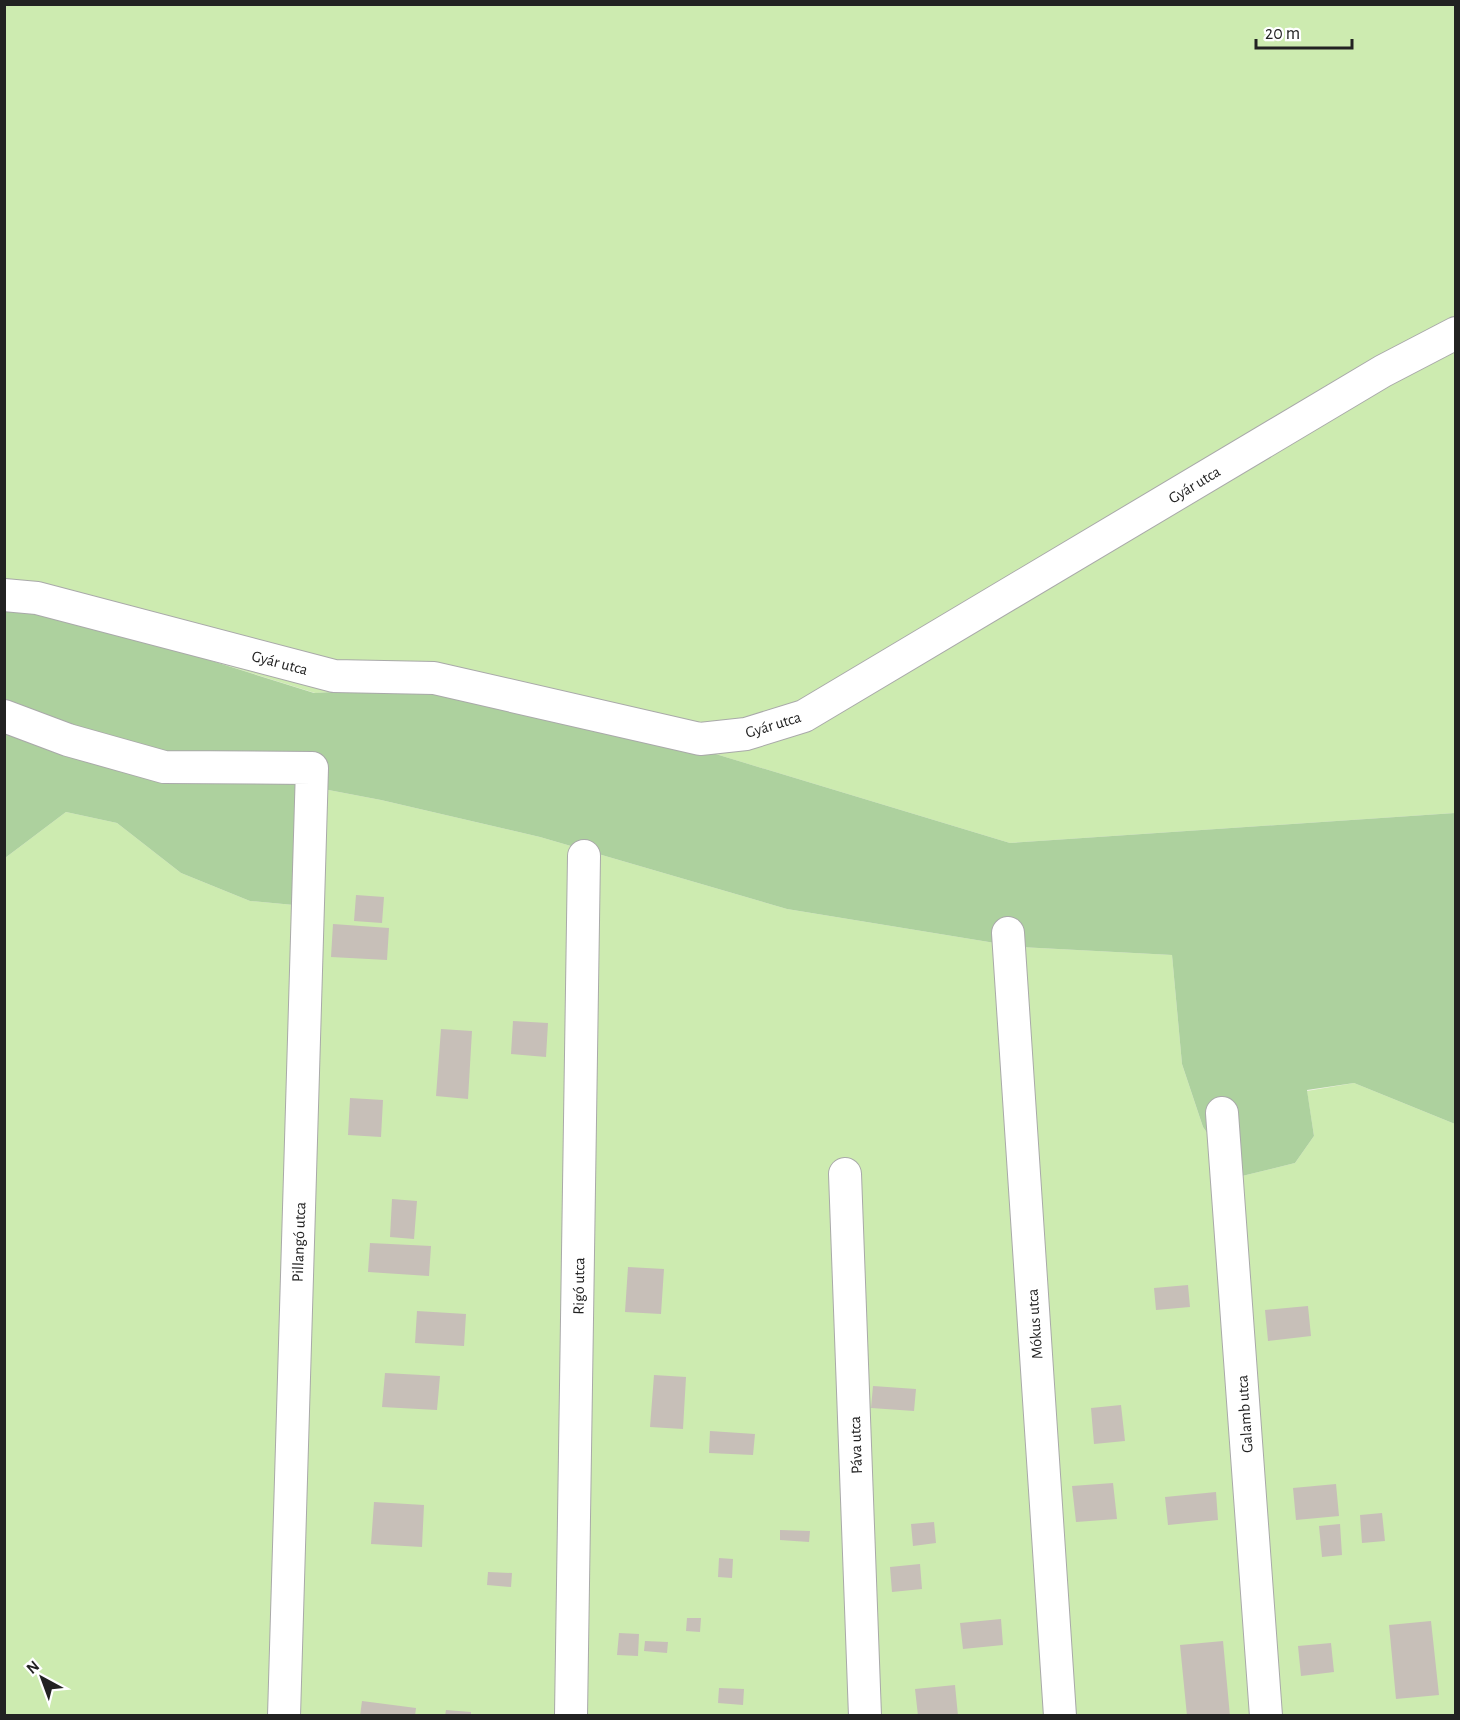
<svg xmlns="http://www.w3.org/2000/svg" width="1460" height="1720" font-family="'Alegreya Sans',sans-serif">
<rect width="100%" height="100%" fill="#f2efe9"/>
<!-- grass -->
<path fill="#cdebb0" d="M5 5H1455V813L1010 843 484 684 315 693 5 596Z
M297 784 381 800 540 837 787 909 1020 947 1172 955 1182 1064 1203 1127 1238 1177 1295 1163 1314 1136 1307 1091 1354 1083 1455 1124V1715L5 1716V858L66 812 117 823 181 873 250 901 294 905Z"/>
<!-- forest -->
<path fill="#add19e" d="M5 596 314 693 484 684 1010 843 1455 813V1124L1354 1083 1307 1090 1314 1136 1295 1163 1238 1177 1203 1127 1182 1064 1172 955 1020 947 787 909 540 837 381 800 297 784 294 905 250 901 181 873 117 823 66 812 5 858Z"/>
<!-- building -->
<path fill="#c7bfb8" d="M356 895 384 897 382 923 354 921Z
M333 924 389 928 387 960 331 957Z
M513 1021 548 1023 546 1057 511 1054Z
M441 1029 472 1031 468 1099 436 1096Z
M350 1098 383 1100 381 1137 348 1135Z
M392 1199 417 1201 414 1239 390 1237Z
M370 1243 431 1246 429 1276 368 1272Z
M628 1267 664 1269 661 1314 625 1312Z
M1188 1285 1190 1307 1156 1310 1154 1288Z
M1308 1306 1311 1336 1268 1341 1265 1310Z
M417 1311 466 1314 464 1346 415 1343Z
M385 1373 440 1376 437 1410 382 1407Z
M654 1375 686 1377 683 1429 650 1427Z
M873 1386 916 1389 914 1411 871 1408Z
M1121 1405 1125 1441 1094 1444 1091 1408Z
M710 1431 755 1434 753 1455 709 1453Z
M1113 1483 1117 1519 1076 1522 1072 1486Z
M1336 1484 1339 1516 1296 1520 1293 1488Z
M1216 1492 1218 1520 1168 1525 1165 1497Z
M374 1502 424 1505 422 1547 371 1544Z
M1382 1513 1385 1541 1362 1543 1360 1515Z
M934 1522 936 1543 913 1546 911 1524Z
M1340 1524 1342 1555 1322 1557 1319 1526Z
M780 1530 810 1531 809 1542 780 1540Z
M719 1558 733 1559 732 1578 718 1577Z
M920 1564 922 1589 892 1592 890 1567Z
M488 1572 512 1573 511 1587 487 1585Z
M687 1618H701L700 1632 686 1631Z
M1001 1619 1003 1645 963 1649 960 1623Z
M1431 1621 1439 1695 1396 1699 1389 1625Z
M619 1633 639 1634 638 1656 617 1655Z
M645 1641 668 1642 667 1653 644 1651Z
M1223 1641 1230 1716H1187L1180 1645Z
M1331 1643 1334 1672 1301 1676 1298 1646Z
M955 1685 958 1716H918L915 1689Z
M719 1688 744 1689 743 1705 718 1703Z
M362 1701 416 1708 415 1716H360Z
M446 1710 471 1712V1716H445Z"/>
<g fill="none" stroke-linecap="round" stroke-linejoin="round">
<!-- minor casing -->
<g stroke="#a9a9a9" stroke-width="34">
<path id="minor" d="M4 595 37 598 334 676 434 678 700 739 746 734 804 716 1383 371 1456 333
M4 716 68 740 164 767 312 768 284 1716
M1008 933 1060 1716
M1222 1113 1266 1716
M845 1174 865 1716
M571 1716 584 856"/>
</g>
<!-- minor -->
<use href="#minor" stroke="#fff" stroke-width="32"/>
</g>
<g text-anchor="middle" stroke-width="5" stroke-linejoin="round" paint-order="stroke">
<!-- street labels -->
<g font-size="16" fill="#222" stroke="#fff">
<text transform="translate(1194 484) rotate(-31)" y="6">Gyár utca</text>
<text transform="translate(280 662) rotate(15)" y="6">Gyár utca</text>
<text transform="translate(773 724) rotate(-17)" y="6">Gyár utca</text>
<text transform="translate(298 1242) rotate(-88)" y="6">Pillangó utca</text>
<text transform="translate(578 1286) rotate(-89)" y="6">Rigó utca</text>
<text transform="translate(1034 1324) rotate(-94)" y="6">Mókus utca</text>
<text transform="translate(1244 1414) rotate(-94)" y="6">Galamb utca</text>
<text transform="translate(855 1445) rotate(-92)" y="6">Páva utca</text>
</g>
</g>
<!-- border -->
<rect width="1460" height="1720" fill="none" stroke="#222222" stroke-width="12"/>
<!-- north arrow -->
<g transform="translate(42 1678) rotate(319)" stroke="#ffffff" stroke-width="4.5" paint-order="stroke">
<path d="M0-4.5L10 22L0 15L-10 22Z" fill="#222222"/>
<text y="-9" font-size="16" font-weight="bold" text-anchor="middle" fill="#222222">N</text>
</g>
<!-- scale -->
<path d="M1256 39v9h96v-9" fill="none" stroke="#222222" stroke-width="3"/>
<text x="1265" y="39" font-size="18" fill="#222222" stroke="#ffffff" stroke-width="4.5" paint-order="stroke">20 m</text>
</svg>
